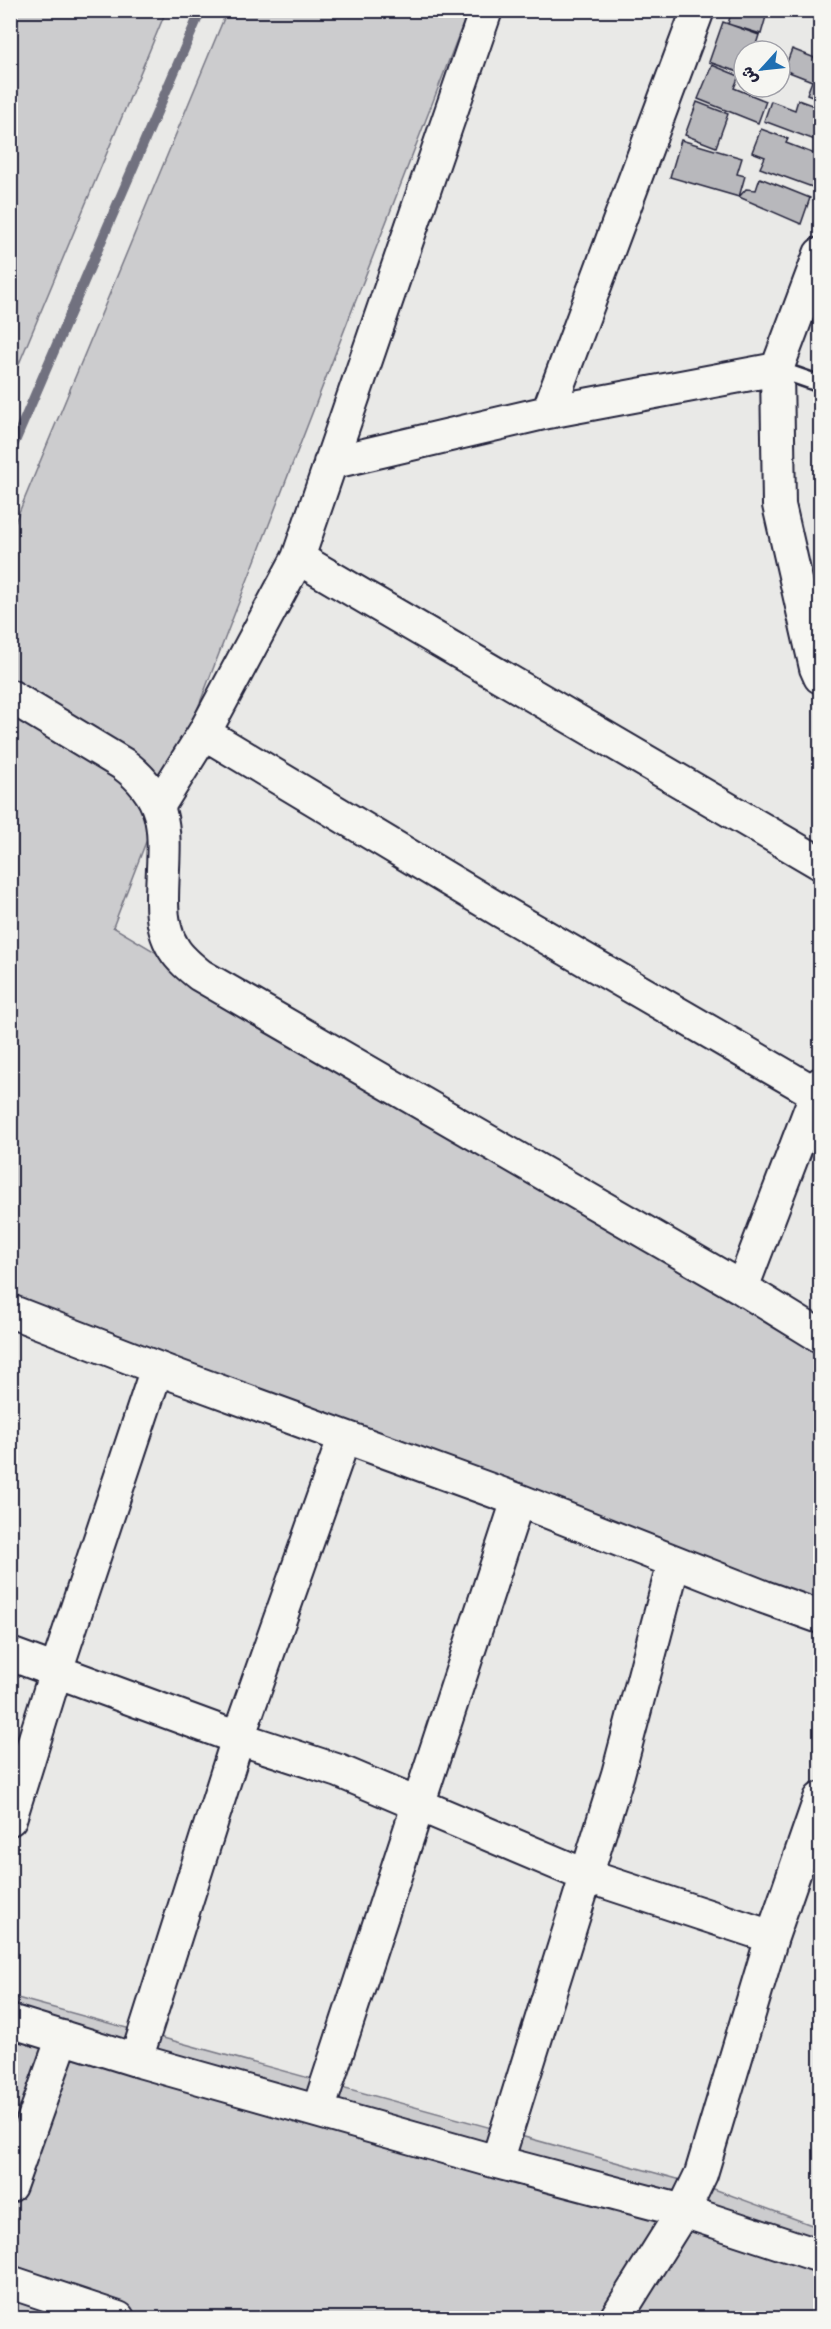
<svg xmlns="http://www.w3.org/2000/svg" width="831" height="2329" font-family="'Shantell Sans','Playpen Sans Arabic',sans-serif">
<rect width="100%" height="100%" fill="#e9e9e7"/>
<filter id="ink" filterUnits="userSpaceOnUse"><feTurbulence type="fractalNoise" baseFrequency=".0167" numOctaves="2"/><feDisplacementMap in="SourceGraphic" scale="12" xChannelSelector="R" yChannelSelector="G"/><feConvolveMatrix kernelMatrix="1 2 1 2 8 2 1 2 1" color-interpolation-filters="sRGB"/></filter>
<g filter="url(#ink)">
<!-- green -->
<path fill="#ccccce" stroke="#777784" stroke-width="1.5" d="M11 10 166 11 11 383 10 11Z
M227 11H468L113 927 820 1346V1612L11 1302 10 534Z
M10 1996 714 2189 820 2228V2318H11Z"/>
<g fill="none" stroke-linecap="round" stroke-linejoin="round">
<!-- stream -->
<path stroke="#71717f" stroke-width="10" d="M10 453 201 10"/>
</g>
<!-- building -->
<path fill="#b8b8bc" stroke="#22223b" stroke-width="1.5" d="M732 10H765L767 13 761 34 728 24Z
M723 22 759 35 754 51H744V66L741 73 709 62Z
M792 49 820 60V99L807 94 812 81 784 70Z
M712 65 739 76 734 88 766 101 758 123 698 99Z
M798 100 820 108V142L764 121 771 101 795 110Z
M697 102 728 114 716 147 685 135Z
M761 129 788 139 786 143 820 156V172L815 188 760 168 765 157 752 152Z
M681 140 742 158 737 174 745 176 739 197 670 177Z
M760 178 810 198 801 224 739 197 746 189 756 190Z"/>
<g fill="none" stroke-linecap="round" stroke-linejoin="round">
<!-- service casing -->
<g stroke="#22223b" stroke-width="20">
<path id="service" d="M777 369 820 384"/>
</g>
<!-- minor casing -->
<g stroke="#22223b" stroke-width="36">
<path id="minor" d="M820 254 777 369 779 505 816 668 820 677
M548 412 698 10
M330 463 548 412 777 369
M298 558 820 863
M10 696 123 764C176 803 162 843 162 901 162 917 164 934 174 949 180 959 190 967 200 975L742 1288 820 1336
M204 733 501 911 817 1094
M159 805 204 733 298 558 486 10
M742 1288 820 1084
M10 1311 175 1375 518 1500 764 1597 820 1617
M10 1654 238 1738 339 1771 587 1876 772 1937
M10 1819 56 1671 157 1368
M10 2021 136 2060 497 2162 683 2211 820 2256
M136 2060 238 1738 344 1438
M318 2111 518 1500
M497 2162 618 1774 674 1562
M10 2186 63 2037
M10 2282 118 2318
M616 2318 683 2211 701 2174 772 1937 820 1799"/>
</g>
<!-- service -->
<use href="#service" stroke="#f6f6f2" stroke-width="15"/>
<!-- minor -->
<use href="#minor" stroke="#f6f6f2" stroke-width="32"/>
</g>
</g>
<!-- margin -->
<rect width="831" height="2329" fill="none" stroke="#f6f6f2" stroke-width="36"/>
<rect x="18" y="18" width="795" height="2293" fill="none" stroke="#22223b" stroke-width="2" filter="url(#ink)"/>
<!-- north arrow -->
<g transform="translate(762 69) rotate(243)"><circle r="28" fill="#f6f6f2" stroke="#a1a1a9" stroke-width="1.5"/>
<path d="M0-4.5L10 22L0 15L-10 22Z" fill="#1f6fb2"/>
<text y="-9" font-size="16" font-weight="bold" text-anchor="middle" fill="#22223b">ش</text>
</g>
</svg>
